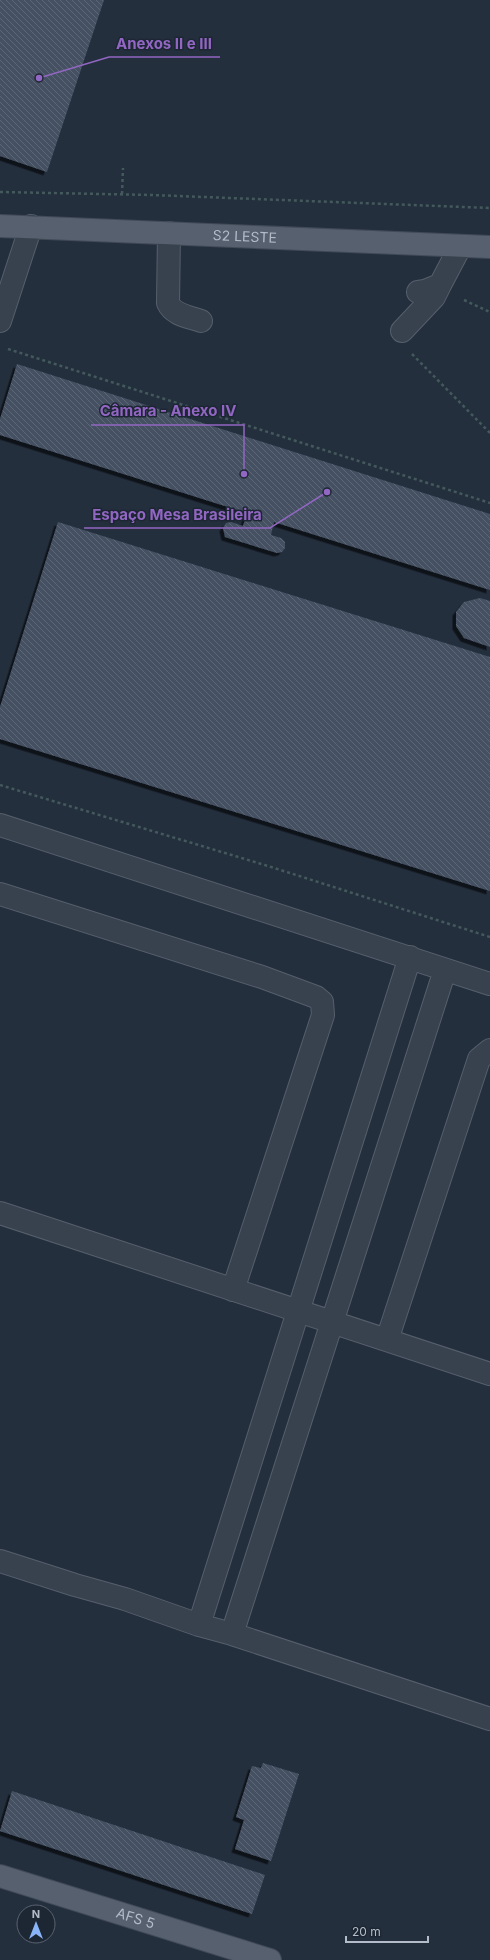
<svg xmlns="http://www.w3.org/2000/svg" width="490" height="1960" font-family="Inter,sans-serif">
<defs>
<pattern id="building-back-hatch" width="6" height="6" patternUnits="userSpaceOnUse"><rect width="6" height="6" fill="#455162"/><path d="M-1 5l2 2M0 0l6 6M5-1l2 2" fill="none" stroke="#5d6877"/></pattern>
<filter id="shadow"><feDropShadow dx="-3.5" dy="3.5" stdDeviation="0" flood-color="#0009"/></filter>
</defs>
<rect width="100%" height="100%" fill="#242f3e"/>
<!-- building -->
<path fill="url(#building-back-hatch)" filter="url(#shadow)" d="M0 0H104L47 172 0 156Z
M17 364 490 514V590L274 522 271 535 281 538 285 542V548L282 552 277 553 225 537 223 528 226 523 231 522 243 526 247 513 0 435V419Z
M58 522 490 657V891L0 739V707Z
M480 598 490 601V647L464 638 456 626V612L464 602Z
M263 1763 299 1774 271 1861 235 1849 244 1820 236 1817 252 1766 261 1768Z
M12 1791 265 1875 252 1914 0 1831Z"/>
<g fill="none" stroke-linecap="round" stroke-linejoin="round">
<!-- minor casing -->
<g stroke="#565f6c" stroke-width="24">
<path id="minor" d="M169 233 168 303C173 315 190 317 201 321
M418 292 425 291 440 285 460 247
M0 321 31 226
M402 331 434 297 440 285
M0 825 490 984
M0 894 262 977 316 997 322 1002 323 1015 233 1290
M0 1213 490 1374
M387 1340 479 1059 490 1050
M0 1561 75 1585 125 1599 199 1625 232 1634 490 1719
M199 1625 410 957
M232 1634 445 970"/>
</g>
<!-- major casing -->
<g stroke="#414a57" stroke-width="24">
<g id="major">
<path id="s1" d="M0 226 490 247"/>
<path id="s2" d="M0 1876 270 1960"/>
</g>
</g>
<!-- path -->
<path stroke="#44595c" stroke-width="2.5" stroke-dasharray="3 3" stroke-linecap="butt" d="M0 192 152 195 490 208
M122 194 123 168
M464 300 490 312
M8 349 490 503
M412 354 490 433
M0 785 268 866 490 937"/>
<!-- minor -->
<use href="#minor" stroke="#38414e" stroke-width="22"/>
<!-- major -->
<use href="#major" stroke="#56606e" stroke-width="22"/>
</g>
<g text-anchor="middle" stroke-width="3" stroke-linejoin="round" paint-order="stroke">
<!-- street labels -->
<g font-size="14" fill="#b4bcc9" stroke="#1d2633">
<text dy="5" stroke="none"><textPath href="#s1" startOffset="245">S2 LESTE</textPath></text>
<text dy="5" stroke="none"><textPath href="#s2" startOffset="142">AFS 5</textPath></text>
</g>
</g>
<!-- callouts -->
<path fill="none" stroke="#9266c3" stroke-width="1.5" d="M39 78L109 57H220M244 474L244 425H91M327 492L270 528H84"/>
<g fill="#9266c3" stroke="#1d2633" stroke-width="1.5">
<circle cx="39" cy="78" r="4"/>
<circle cx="244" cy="474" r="4"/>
<circle cx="327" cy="492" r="4"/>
</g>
<g font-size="15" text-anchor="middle" font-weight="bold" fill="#9266c3" stroke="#1d2633" stroke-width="3" stroke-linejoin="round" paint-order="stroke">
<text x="164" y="49">Anexos II e III</text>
<text x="168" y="416">Câmara - Anexo IV</text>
<text x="177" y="520">Espaço Mesa Brasileira</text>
</g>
<!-- north arrow -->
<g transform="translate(36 1924)"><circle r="19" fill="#1d2633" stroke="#59626f"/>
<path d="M0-3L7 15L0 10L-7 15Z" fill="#8ab4f8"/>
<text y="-6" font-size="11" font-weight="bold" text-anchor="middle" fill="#b4bcc9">N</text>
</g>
<!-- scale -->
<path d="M346 1936v6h82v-6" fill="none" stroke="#b4bcc9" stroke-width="2"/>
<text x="352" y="1936" font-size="12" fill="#b4bcc9" stroke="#1d2633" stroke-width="3" paint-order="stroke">20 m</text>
</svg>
